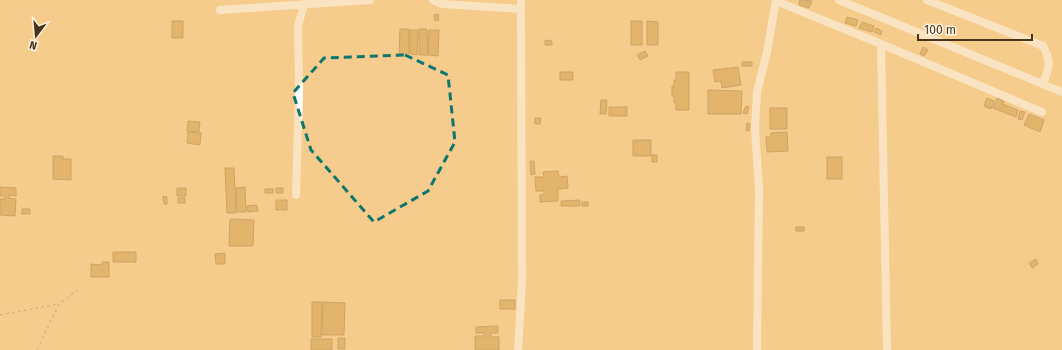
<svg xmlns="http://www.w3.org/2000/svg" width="1062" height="350" font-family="'Fira Sans',sans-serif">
<rect width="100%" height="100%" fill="#f5cc8d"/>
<!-- building -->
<path fill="#cc9a45" stroke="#997435" d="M800 0 812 1 809 8 799 5Z
M438 14 439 20 435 21 434 15Z
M847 17 858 20 856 26 845 23Z
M172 21H183V38H172Z
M631 21H642V45H631Z
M647 21 658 22V45H647Z
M862 22 874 26 872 32 859 28Z
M876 28 882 31 881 35 874 32Z
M400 29H409V54H399Z
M419 29H427L428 55H419Z
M410 30H418L417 55 410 54Z
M429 30H439L438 56 428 55Z
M545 40 552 41V45H545Z
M923 47 928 50 924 56 920 54Z
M645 51 648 56 640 60 637 55Z
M742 62H752V66H742Z
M738 67 741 85 722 88 721 81 715 82 713 70Z
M560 72H573V80H560Z
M676 72H689V110H676V103H674V96H672V86H674V80H676Z
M708 90 742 91 741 114H708Z
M987 98 994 101 991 109 984 106Z
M997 98 1004 101 1003 104 1018 110 1016 117 993 108Z
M601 100H607L606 114H600Z
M746 106 749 107 747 114 743 113Z
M609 107H627V116H609Z
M770 108H787V129H770Z
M1020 111 1025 112 1022 120 1018 119Z
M1029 114 1044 120 1040 132 1024 125Z
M535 118H541L540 124H535Z
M188 121 200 122 199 132 187 131Z
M747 123 750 124 749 131 746 130Z
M188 132 201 133 200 145 187 143Z
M787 132 788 151 767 152 766 137H771V133Z
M633 140H651V156H633Z
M652 155H657V162H652Z
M53 156H63V159H71V180L53 179Z
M827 157H842V179H827Z
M530 161H534L535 174 531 175Z
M225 168H234L236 213H227Z
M558 171 559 177 567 176 568 188 558 189V201L540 202V195H544V191H536L535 177H544L543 172Z
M0 187 16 188V196L9 195V198L16 199 15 216 0 215V199H5V196H0Z
M245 187 246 212H237L236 188Z
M177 188H186V196H177Z
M276 188H283V193H276Z
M265 189H273V193H265Z
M163 196 167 197V204H164Z
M178 198H185V203H178Z
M276 200H287V210H276Z
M580 200V206H561V201Z
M582 202H588V206H582Z
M257 205 258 211 248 212 247 206Z
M22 209H30V214H22Z
M230 219 254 220 253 246H229Z
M796 227H804V231H796Z
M113 252H136V262H113Z
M225 253V264H216L215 254Z
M1036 259 1038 264 1032 268 1029 263Z
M102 262H109V277H91V264L102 265Z
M500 300H515V309H500Z
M312 302H322L321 337H312Z
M323 302 345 303 344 335H322Z
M498 326V333H491V337H499V350H475V336H484V333H476V327Z
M338 338H345V349H338Z
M311 339H332V350H311Z"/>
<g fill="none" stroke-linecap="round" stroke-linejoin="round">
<!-- path -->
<path stroke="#bd9c69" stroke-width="1.5" stroke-dasharray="3 3" stroke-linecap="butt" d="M0 315 59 304
M37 350 59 304 77 290"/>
<!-- minor -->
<path stroke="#fff" stroke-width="8" d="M433 0 442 4 521 9
M839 0 1062 92
M927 0 1043 46C1052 62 1049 68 1043 84
M776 1 881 44 1042 112
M220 10 370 0
M881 44 887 350
M296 195 299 91 298 26 304 4
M518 350 522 283 521 0
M757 350 759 189 755 128 757 92 767 52 776 0"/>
</g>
<!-- marked area -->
<path d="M0 0H1062V350H0ZM405 55 448 75 455 142 428 191 374 222 311 150 293 93 324 58Z" fill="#f5cc8d" fill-opacity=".55" fill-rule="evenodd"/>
<path fill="none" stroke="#0f766e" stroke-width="3" stroke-dasharray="8 5" stroke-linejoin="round" d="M405 55 448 75 455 142 428 191 374 222 311 150 293 93 324 58Z"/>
<!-- north arrow -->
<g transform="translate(36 36) rotate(196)" stroke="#fff2e0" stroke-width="3" paint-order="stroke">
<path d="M0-3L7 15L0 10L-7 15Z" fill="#46351b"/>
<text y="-6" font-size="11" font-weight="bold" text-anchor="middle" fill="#46351b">N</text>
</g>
<!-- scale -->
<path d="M918 34v6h114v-6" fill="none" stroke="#46351b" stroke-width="2"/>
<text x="924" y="34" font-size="12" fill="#46351b" stroke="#fff2e0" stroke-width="3" paint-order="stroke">100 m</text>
</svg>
